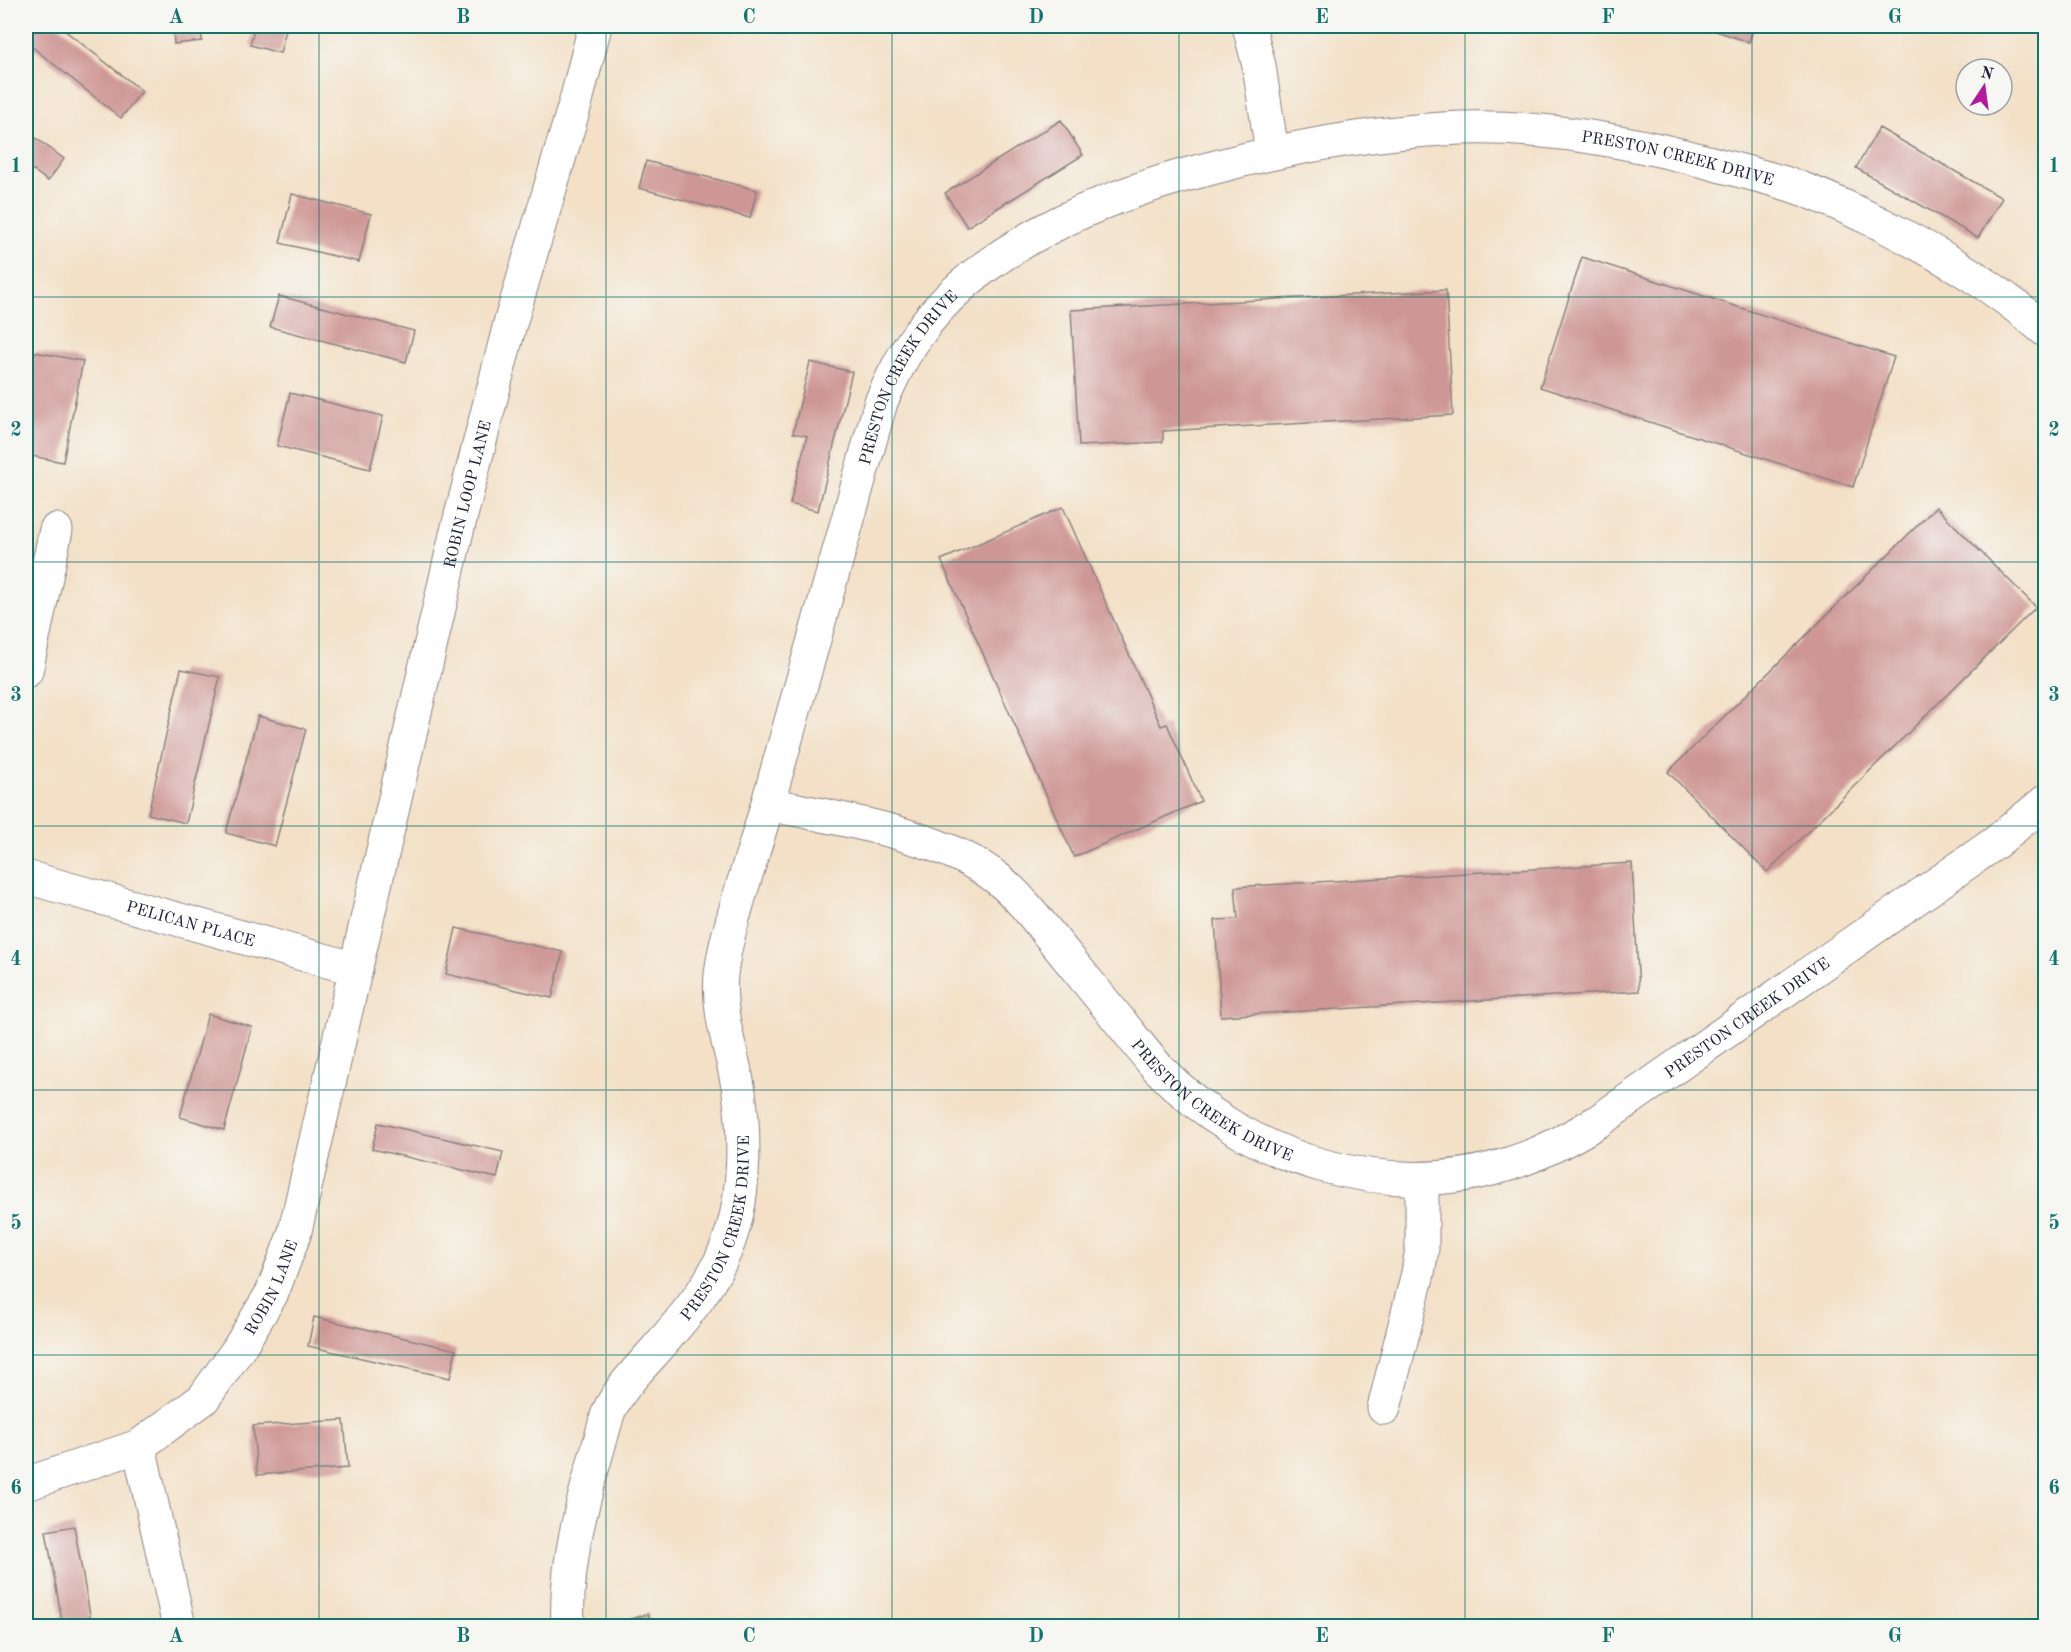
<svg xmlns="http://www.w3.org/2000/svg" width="2071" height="1652" font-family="'Old Standard TT',serif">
<rect width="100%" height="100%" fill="#f6f6f2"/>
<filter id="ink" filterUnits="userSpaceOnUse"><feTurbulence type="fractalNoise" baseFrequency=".0167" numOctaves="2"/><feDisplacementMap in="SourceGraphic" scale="12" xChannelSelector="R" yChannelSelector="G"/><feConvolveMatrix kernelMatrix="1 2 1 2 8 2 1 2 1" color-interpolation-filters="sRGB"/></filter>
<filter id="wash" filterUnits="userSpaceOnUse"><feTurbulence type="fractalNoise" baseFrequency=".008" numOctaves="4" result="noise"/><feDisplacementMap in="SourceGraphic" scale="24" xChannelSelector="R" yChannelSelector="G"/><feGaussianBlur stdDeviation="1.35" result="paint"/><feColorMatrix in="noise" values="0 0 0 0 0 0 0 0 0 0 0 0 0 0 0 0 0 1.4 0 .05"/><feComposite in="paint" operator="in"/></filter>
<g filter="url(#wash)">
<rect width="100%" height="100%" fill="#f3e0c6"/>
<g id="blocks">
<!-- building -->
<path fill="#ce9694" d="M26 26H59L142 91 121 118 26 42Z
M173 26H201L202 41 174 44Z
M255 26H287L280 53 250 45Z
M756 26H792L790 35Z
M1701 26H1754L1749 42Z
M1061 120 1083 155 967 227 945 193Z
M1879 128 2002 198 1978 238 1856 168Z
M26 131 64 159 48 181 26 165Z
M646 161 757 190 750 218 639 188Z
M292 194 371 214 359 262 280 243Z
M1582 257 1894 357 1853 487 1540 387Z
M1446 290 1453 415 1163 431V442L1079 446 1071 310Z
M279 296 414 331 406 362 270 327Z
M35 352 83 361 63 462 26 455V401Z
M810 362 852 372 818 511 790 504 807 436 793 433Z
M290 393 383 416 370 469 277 446Z
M1063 507 1161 726 1167 724 1201 801 1074 857 941 560Z
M1936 507 2036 607 1767 872 1668 772Z
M181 669 220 677 186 823 148 814Z
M258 716 306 729 275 846 226 833Z
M1632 863 1639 991 1221 1016 1215 920 1238 919 1235 887Z
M456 928 563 952 552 998 446 974Z
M208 1014 252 1027 224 1130 180 1117Z
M378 1123 503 1152 497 1178 372 1149Z
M314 1317 456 1350 450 1378 308 1346Z
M344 1420 348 1468 257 1475 253 1426Z
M74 1526 92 1626H63L46 1531Z
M648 1614 652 1626H606Z"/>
</g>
</g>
<g filter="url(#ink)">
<use href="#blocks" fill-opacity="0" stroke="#8a8180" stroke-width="1.5"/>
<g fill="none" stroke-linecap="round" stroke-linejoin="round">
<!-- minor casing -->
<g stroke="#8a8180" stroke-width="35">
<g id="minor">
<path d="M1249 26 1259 66 1272 152"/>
<path d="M26 671 56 530"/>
<path id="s1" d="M768 804C838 819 942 834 998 879 1018 895 1035 917 1051 937 1075 966 1098 995 1122 1024 1134 1039 1146 1055 1159 1069 1246 1160 1389 1203 1509 1164 1541 1154 1569 1139 1597 1122L1995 843 2046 801"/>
<path id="s2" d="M26 877 356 969"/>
<path d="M1384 1408 1418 1273 1422 1249V1179"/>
<path d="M139 1446 179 1626"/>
<path id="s3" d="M26 1484 139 1446 203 1399 239 1348 272 1293 294 1235 456 535 510 324 576 101 595 26"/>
<path id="s4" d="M568 1626C564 1553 589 1482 608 1413 619 1389 636 1372 653 1353 685 1317 718 1279 732 1232 745 1191 745 1134 739 1092 733 1053 717 1015 721 975 724 946 733 919 741 891 751 858 762 825 771 792 808 662 844 532 881 402 892 378 903 354 919 333 979 247 1106 195 1204 170 1282 149 1362 134 1443 129 1534 123 1627 140 1715 164 1740 171 1766 177 1791 185 1822 195 1852 210 1881 224 1941 255 1995 286 2046 331"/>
</g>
</g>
<!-- minor -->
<use href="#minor" stroke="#fff" stroke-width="33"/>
</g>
</g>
<!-- grid -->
<path fill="none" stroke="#0f766e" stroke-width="1.5" stroke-opacity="0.55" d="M319 26V1626M606 26V1626M892 26V1626M1179 26V1626M1465 26V1626M1752 26V1626M26 297H2046M26 562H2046M26 826H2046M26 1090H2046M26 1355H2046"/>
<g text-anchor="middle" stroke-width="4.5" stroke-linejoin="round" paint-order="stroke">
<!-- street labels -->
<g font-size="16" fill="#22223b" stroke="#f6f6f2">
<text dy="6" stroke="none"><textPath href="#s4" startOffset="2188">PRESTON CREEK DRIVE</textPath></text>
<text dy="6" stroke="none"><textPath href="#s4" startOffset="1328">PRESTON CREEK DRIVE</textPath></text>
<text dy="6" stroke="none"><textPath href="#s3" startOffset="1148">ROBIN LOOP LANE</textPath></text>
<text dy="6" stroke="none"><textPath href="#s2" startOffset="171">PELICAN PLACE</textPath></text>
<text dy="6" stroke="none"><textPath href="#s1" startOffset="1155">PRESTON CREEK DRIVE</textPath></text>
<text dy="6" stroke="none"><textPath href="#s1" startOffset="555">PRESTON CREEK DRIVE</textPath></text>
<text dy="6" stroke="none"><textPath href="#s4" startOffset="438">PRESTON CREEK DRIVE</textPath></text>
<text dy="6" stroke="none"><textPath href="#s3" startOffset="330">ROBIN LANE</textPath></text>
</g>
</g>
<!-- margin -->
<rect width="2071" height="1652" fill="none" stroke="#f6f6f2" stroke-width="66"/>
<!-- north arrow -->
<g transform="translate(1984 87) rotate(13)"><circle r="28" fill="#f6f6f2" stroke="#a1a1a9" stroke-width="1.5"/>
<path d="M0-4.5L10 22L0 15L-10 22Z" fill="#b5179e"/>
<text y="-9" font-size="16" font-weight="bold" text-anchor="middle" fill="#22223b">N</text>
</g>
<rect x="33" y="33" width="2005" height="1586" fill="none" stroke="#0f766e" stroke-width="2"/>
<g font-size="20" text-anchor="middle" font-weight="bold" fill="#0f766e">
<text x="176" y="23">A</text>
<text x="463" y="23">B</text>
<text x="749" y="23">C</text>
<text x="1036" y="23">D</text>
<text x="1322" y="23">E</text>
<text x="1608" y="23">F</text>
<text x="1895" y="23">G</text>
<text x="16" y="172">1</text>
<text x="2054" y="172">1</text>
<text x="16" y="436">2</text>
<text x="2054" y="436">2</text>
<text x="16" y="701">3</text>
<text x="2054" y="701">3</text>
<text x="16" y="965">4</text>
<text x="2054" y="965">4</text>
<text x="16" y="1229">5</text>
<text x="2054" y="1229">5</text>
<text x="16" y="1494">6</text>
<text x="2054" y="1494">6</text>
<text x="176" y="1642">A</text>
<text x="463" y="1642">B</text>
<text x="749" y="1642">C</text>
<text x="1036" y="1642">D</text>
<text x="1322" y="1642">E</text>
<text x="1608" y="1642">F</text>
<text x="1895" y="1642">G</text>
</g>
</svg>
